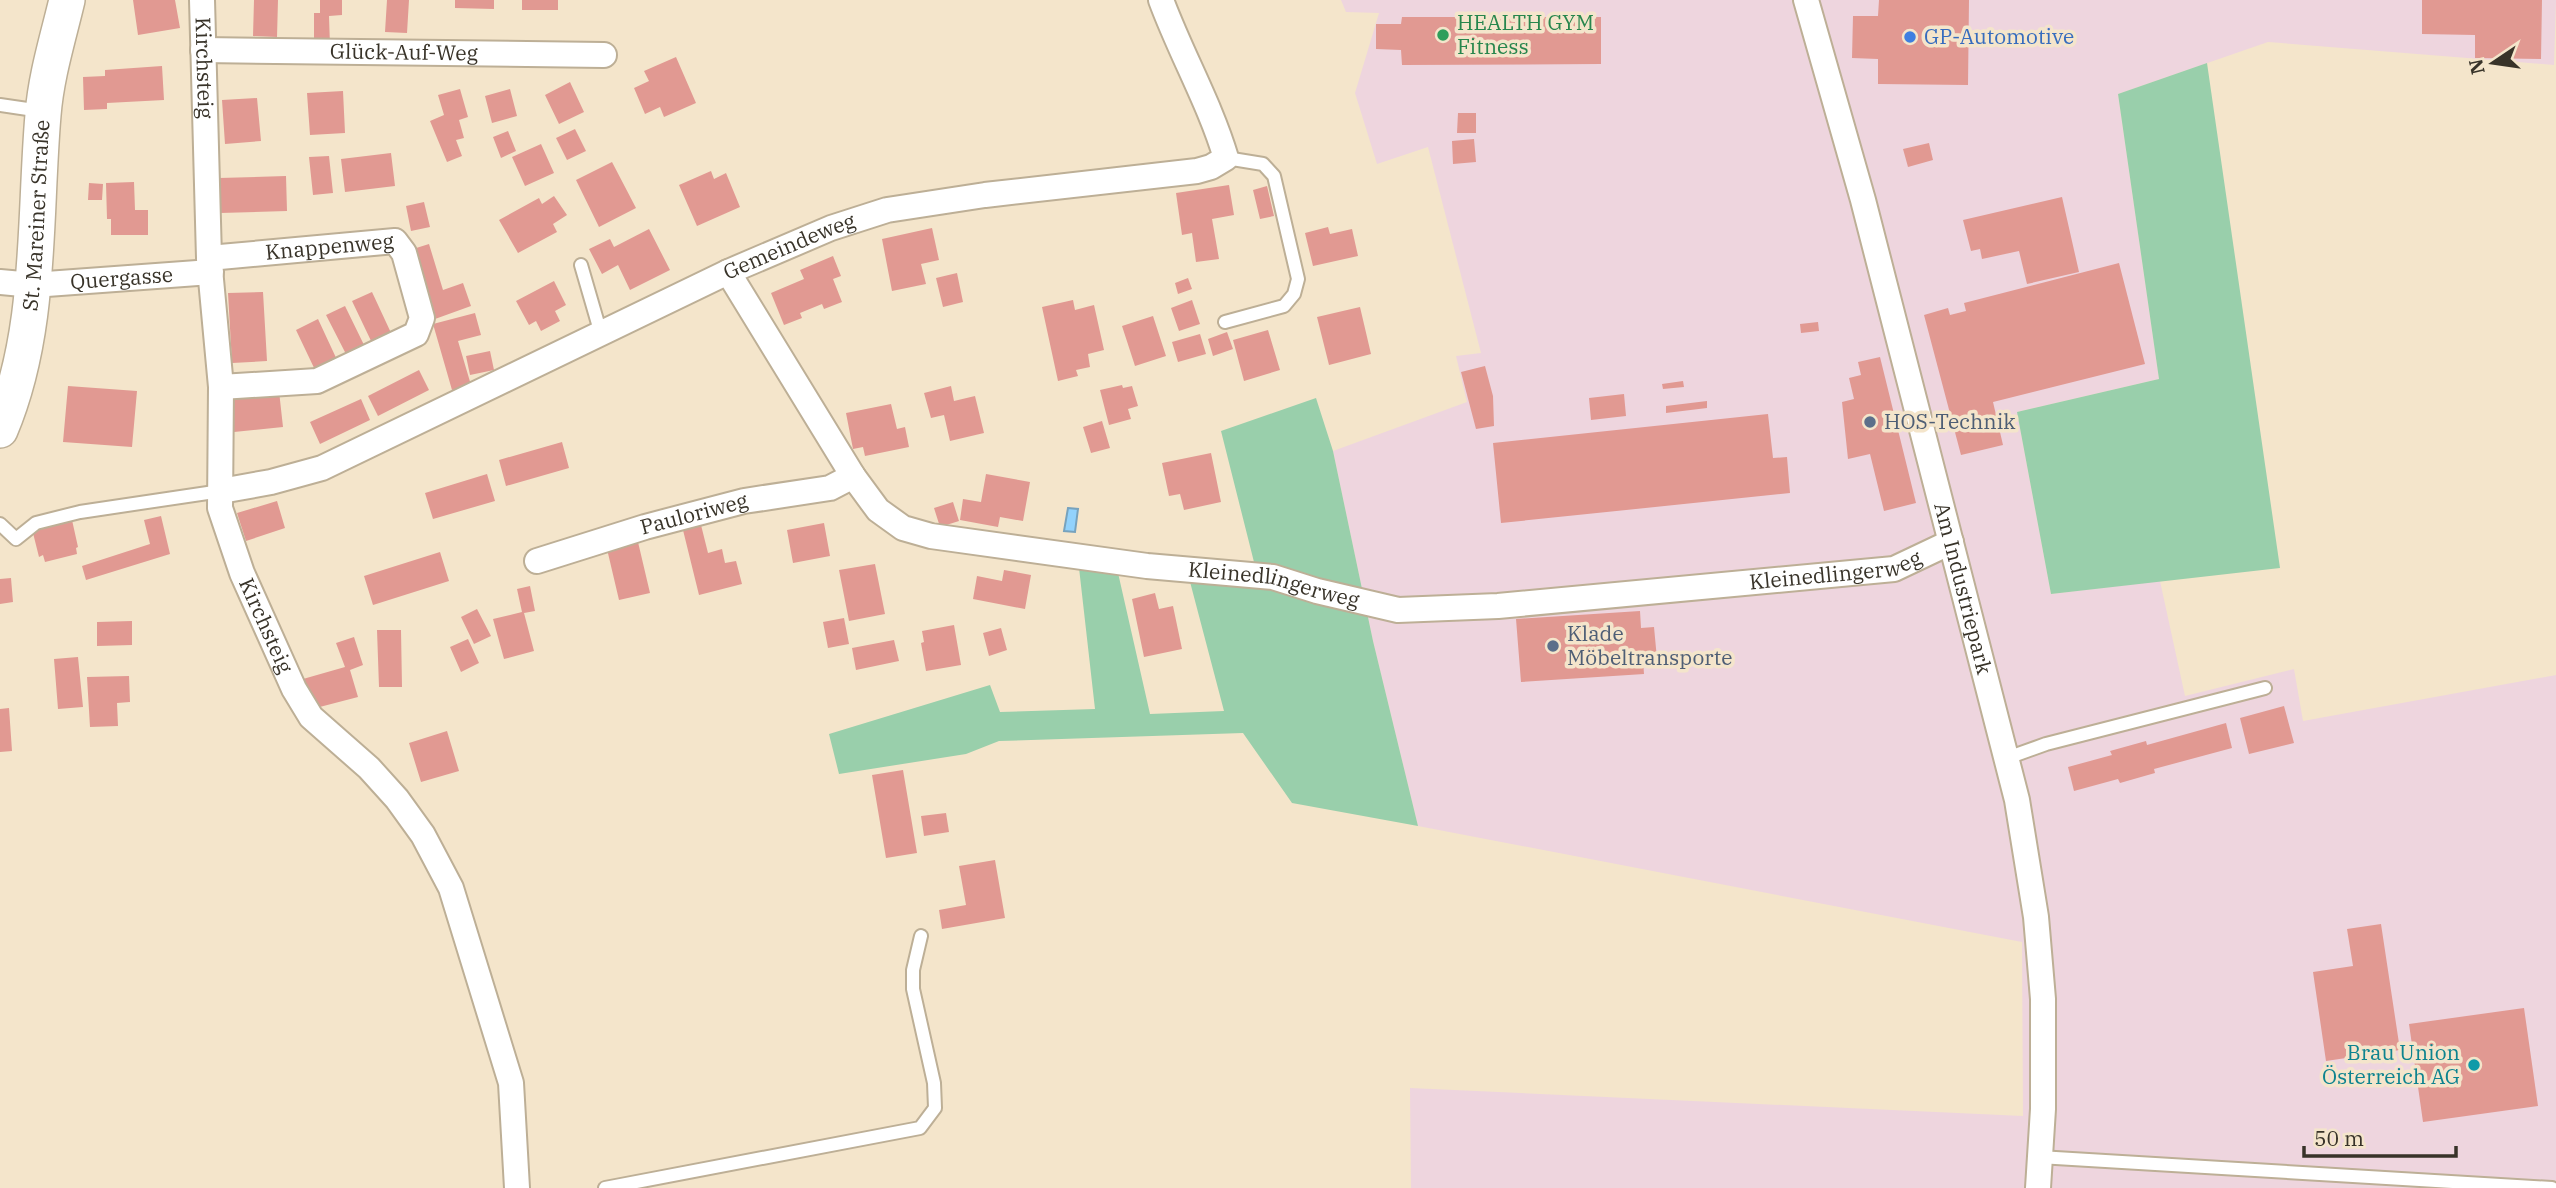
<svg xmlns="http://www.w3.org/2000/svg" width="2556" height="1188" font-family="'IBM Plex Serif',serif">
<rect width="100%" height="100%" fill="#f4e5cb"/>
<!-- industrial -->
<path fill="#eed5de" d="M1341 0H2556L2554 65 2268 42 2118 94 2159 379 2017 412 2051 594 2160 581 2185 696 2294 669 2303 721 2556 675V1188H1411L1410 1088 2023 1116 2022 942 1418 826 1373 641 1333 451 1467 402 1456 356 1481 353 1428 147 1377 164 1355 93 1379 13 1346 12Z"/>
<!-- green -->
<path fill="#99cfab" d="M2207 63 2280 568 2051 594 2017 412 2159 379 2118 94Z
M1316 398 1333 451 1373 641 1418 826 1292 803 1243 733 999 741 966 754 839 774 829 734 990 685 1000 712 1095 709 1078 559 1116 564 1150 714 1224 711 1189 578 1257 589 1254 562 1221 431Z"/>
<!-- water -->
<path fill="#92d2fc" stroke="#77a2bd" stroke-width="2" d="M1068 508 1078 509 1075 532 1064 531Z"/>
<!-- building -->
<path fill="#e19992" d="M133 0H175L180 28 138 35Z
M254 0H278L277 37 253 36Z
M320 0H342V15L329 16 330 46H314V13H320Z
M387 0H409L407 33 385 32Z
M455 0H494V9L455 8Z
M522 0H558V10H522Z
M1879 0H1969L1968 85 1878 84V59L1852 58 1853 16H1878Z
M2422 0H2542L2541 59 2475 58V35L2422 34Z
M1402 17H1601V64L1402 65 1401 50 1376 49V24H1401Z
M676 57 696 103 664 117 660 107 645 114 634 88 649 81 644 71Z
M162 66 164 100 107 103V109L84 110 83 77 105 76V70Z
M570 82 584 112 559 124 545 95Z
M460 89 468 117 459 120 464 138 456 140 462 156 447 162 430 121 444 115 438 95Z
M510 89 517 116 492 123 485 96Z
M343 91 345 133 310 135 307 93Z
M257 98 261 141 225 144 222 100Z
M1458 113H1476V133H1457Z
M575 129 586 151 567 160 556 138Z
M508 131 516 151 501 158 493 137Z
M1474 139 1476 162 1453 164 1452 141Z
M1929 143 1933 160 1908 167 1903 149Z
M541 144 554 173 525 186 512 157Z
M391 153 395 186 345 192 341 159Z
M329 156 333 193 313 195 309 157Z
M612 162 636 208 599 227 576 180Z
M711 171 714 179 726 173 740 207 697 226 679 185Z
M286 176 287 211 220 213 219 178Z
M134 182 135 210H148V235H111V219H107L106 183Z
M89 183 103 184 102 200H88Z
M1229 185 1234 215 1212 219 1219 259 1196 262 1192 233 1182 235 1176 193Z
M1267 186 1274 216 1260 219 1253 190Z
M554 196 567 215 553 224 557 232 518 253 499 220 539 198 542 204Z
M2062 197 2079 272 2027 284 2019 251 1982 259 1980 249 1971 251 1963 220Z
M424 202 430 227 411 231 406 206Z
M1328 227 1330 234 1352 229 1358 256 1313 266 1305 233Z
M932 228 939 260 921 264 926 284 892 291 882 239Z
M649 229 670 270 630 290 618 265 602 274 589 249 610 239 614 247Z
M429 244 443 290 463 283 471 306 435 319 413 249Z
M833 256 841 276 833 279 842 302 824 309 822 304 800 313 802 318 784 325 771 293 804 279 800 270Z
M2119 263 2145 364 1993 402 2003 445 1961 455 1924 315 1948 308 1950 315 1966 311 1964 303Z
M957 273 963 302 943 307 936 278Z
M1188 278 1192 289 1178 294 1175 283Z
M554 281 566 305 555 311 560 321 541 331 536 321 529 325 516 301Z
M263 292 267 361 232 363 228 293Z
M372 292 392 335 373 345 352 301Z
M1073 300 1075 310 1094 305 1104 350 1088 354 1090 367 1076 370 1078 376 1058 381 1042 307Z
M1192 300 1200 324 1179 331 1171 308Z
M345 306 365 347 347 356 326 315Z
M1360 307 1371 354 1329 365 1317 317Z
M475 313 481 335 458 341 471 385 452 390 433 324Z
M1153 316 1166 356 1135 366 1122 326Z
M318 319 338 362 316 372 296 330Z
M1818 322 1819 331 1801 333 1800 324Z
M1268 330 1280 370 1244 381 1233 340Z
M1227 332 1233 349 1213 356 1208 339Z
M1200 334 1206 354 1178 362 1172 342Z
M490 351 494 370 470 375 466 356Z
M1880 357 1916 503 1884 511 1870 454 1848 459 1842 402 1854 399 1849 378 1861 375 1858 362Z
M1485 366 1493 396 1494 426 1476 429 1461 372Z
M419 370 429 390 378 416 368 396Z
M1683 381 1684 387 1663 389 1662 384Z
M1122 385 1123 388 1132 386 1138 406 1128 409 1131 419 1109 425 1100 390Z
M68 386 137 391 132 447 63 442Z
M951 386 954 401 975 396 984 433 950 441 944 415 931 418 924 393Z
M279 391 283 427 234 432 231 396Z
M1624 394 1626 416 1591 420 1589 398Z
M361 399 370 420 320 444 310 422Z
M1707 401V408L1666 413V406Z
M891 404 897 429 905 427 909 447 865 456 863 447 853 449 846 413Z
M1768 414 1773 458 1787 457 1790 493 1501 523 1493 443Z
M1102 421 1110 448 1091 453 1083 427Z
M562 442 569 468 506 486 499 460Z
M1211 453 1221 502 1184 510 1180 494 1169 496 1162 463Z
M487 474 495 501 433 519 425 493Z
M986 474 1030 482 1023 521 1000 517 998 527 960 520 963 499 981 502Z
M277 501 285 528 246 541 237 513Z
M953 502 959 521 940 527 934 508Z
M161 516 170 554 86 580 82 566 150 544 144 520Z
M72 520 78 547 76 548 77 554 45 562 43 555 39 557 32 529Z
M700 521 708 553 722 549 725 563 736 561 742 584 699 595 682 526Z
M824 523 830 556 793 563 787 530Z
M638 542 650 593 619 600 607 549Z
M440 552 449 581 373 605 364 576Z
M875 564 885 614 849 621 839 570Z
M1004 570 1031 575 1025 609 973 599 977 576 1002 581Z
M11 578 13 602 0 604V579Z
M530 586 535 611 524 613 534 651 504 659 493 619 522 612 517 589Z
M1155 593 1159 609 1173 606 1182 649 1144 657 1132 599Z
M477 609 491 636 474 644 461 617Z
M1640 611 1641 628 1654 627 1657 659 1643 660 1644 674 1521 682 1516 619Z
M844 618 849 644 828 648 823 622Z
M132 621V645L97 646V622Z
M954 625 961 665 926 671 921 643 924 642 922 631Z
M1001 628 1007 650 989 656 983 633Z
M377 630H401L402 687H379Z
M354 637 363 665 350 670 358 697 312 709 303 679 345 667 336 643Z
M468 639 479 663 461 672 450 647Z
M894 640 899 661 856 670 852 648Z
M78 657 83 707 58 709 54 659Z
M129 676 130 702 117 703 118 726 90 727 87 677Z
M2284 706 2294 743 2249 754 2240 718Z
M9 708 12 751 0 752V709Z
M2226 723 2232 748 2154 769 2155 773 2120 783 2118 779 2074 791 2068 767 2112 755 2110 751 2146 741 2147 745Z
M447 731 459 771 421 782 409 743Z
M903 770 917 853 886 858 872 775Z
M946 813 949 832 924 836 921 816Z
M995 860 1005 918 942 929 939 910 966 905 959 866Z
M2381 924 2400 1050 2326 1061 2313 972 2353 966 2347 929Z
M2524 1008 2538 1106 2423 1122 2409 1024Z"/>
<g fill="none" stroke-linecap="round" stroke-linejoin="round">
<!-- lane casing -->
<g stroke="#bdaf96" stroke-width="16">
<path id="lane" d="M0 105 41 111
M581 265 601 334
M1225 322 1284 306 1294 294 1298 279 1274 176 1263 164 1226 158
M0 524 16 539 36 523 80 512 221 491
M2007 758 2046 744 2265 688
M2039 1157 2552 1188
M605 1188 920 1128 935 1108 934 1083 913 989V970L921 936"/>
</g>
<!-- street casing -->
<g stroke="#bdaf96" stroke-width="28">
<g id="street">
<path id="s1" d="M202 0 209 258 221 387 220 508 242 573 294 689 311 717 369 768 397 799 423 835 451 888 511 1083 517 1188"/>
<path id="s2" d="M1806 0 1863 200 2017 800 2036 917 2043 999V1109L2038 1188"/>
<path id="s3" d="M203 50 604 55"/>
<path id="s4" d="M209 258 395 241 404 253 422 318 416 334 317 381 221 387"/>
<path id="s5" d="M728 272 853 476 878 510 903 528 931 536 1147 566 1273 577 1317 591 1398 610 1498 606 1894 569 1951 542"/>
<path id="s6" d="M0 282 33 285 211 272"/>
<path id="s7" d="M221 491 271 482 322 468 728 272 831 228 887 210 985 195 1197 171 1211 167 1226 158C1210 104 1181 54 1161 0"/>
<path id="s8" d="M537 561 645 527 744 501 830 488 853 476"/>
</g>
</g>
<!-- secondary casing -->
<g stroke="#bdaf96" stroke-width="38">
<g id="secondary">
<path id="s9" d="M0 430C42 331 34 220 43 115 46 76 58 38 67 0"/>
</g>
</g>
<!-- lane -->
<use href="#lane" stroke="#fff" stroke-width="12"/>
<!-- street -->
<use href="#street" stroke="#fff" stroke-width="24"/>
<!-- secondary -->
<use href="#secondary" stroke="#fff" stroke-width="35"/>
</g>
<!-- markers -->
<circle fill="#2e9e5b" stroke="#f4e5cb" stroke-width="2.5" cx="1443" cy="35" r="7"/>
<circle fill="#3f7fe0" stroke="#f4e5cb" stroke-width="2.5" cx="1910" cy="37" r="7"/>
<g fill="#5c6f8a" stroke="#f4e5cb" stroke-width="2.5">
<circle cx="1870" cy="422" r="7"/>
<circle cx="1553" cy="646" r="7"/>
</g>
<circle fill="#0f9aa8" stroke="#f4e5cb" stroke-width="2.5" cx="2474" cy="1065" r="7"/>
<g text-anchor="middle" stroke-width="7" stroke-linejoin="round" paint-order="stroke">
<!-- leisure labels -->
<g font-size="21" fill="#27864d" stroke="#f4e5cb" text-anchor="start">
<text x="1457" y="30">HEALTH GYM<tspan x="1457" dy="24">Fitness</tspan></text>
</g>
<!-- shop labels -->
<g font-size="21" fill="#366cbe" stroke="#f4e5cb" text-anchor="start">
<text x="1924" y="44">GP-Automotive</text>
</g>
<!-- street labels -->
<g font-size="21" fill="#383329" stroke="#f4e5cb">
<text dy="7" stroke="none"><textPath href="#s3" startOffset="201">Glück-Auf-Weg</textPath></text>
<text dy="7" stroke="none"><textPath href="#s1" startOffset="68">Kirchsteig</textPath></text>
<text dy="7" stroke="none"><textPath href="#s9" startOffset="219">St. Mareiner Straße</textPath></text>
<text dy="7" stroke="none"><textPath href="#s7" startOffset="621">Gemeindeweg</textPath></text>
<text dy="7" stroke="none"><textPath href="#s4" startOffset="121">Knappenweg</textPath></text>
<text dy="7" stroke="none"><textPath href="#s6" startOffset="122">Quergasse</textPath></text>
<text dy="7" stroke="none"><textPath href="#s8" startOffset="164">Pauloriweg</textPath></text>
<text dy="7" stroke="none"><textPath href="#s5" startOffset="1255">Kleinedlingerweg</textPath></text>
<text dy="7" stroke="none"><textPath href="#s5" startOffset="688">Kleinedlingerweg</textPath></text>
<text dy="7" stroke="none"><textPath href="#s2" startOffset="609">Am Industriepark</textPath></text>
<text dy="7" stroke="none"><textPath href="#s1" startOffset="635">Kirchsteig</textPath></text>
</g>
<!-- service labels -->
<g font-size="21" fill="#4e5e75" stroke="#f4e5cb" text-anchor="start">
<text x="1884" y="429">HOS-Technik</text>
<text x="1567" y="641">Klade<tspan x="1567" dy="24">Möbeltransporte</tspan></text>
</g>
<!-- culture labels -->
<g font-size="21" fill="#0d838f" stroke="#f4e5cb" text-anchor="end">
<text x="2460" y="1060">Brau Union<tspan x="2460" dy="24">Österreich AG</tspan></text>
</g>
</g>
<!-- north arrow -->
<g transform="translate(2493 63) rotate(257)" stroke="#f4e5cb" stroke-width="5" paint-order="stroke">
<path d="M0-5L12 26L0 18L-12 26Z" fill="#383329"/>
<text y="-10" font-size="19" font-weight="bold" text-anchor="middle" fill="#383329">N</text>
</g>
<!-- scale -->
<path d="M2304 1146v10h152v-10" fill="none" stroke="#383329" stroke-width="3.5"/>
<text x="2314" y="1146" font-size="21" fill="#383329" stroke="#f4e5cb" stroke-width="5" paint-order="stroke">50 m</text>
</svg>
